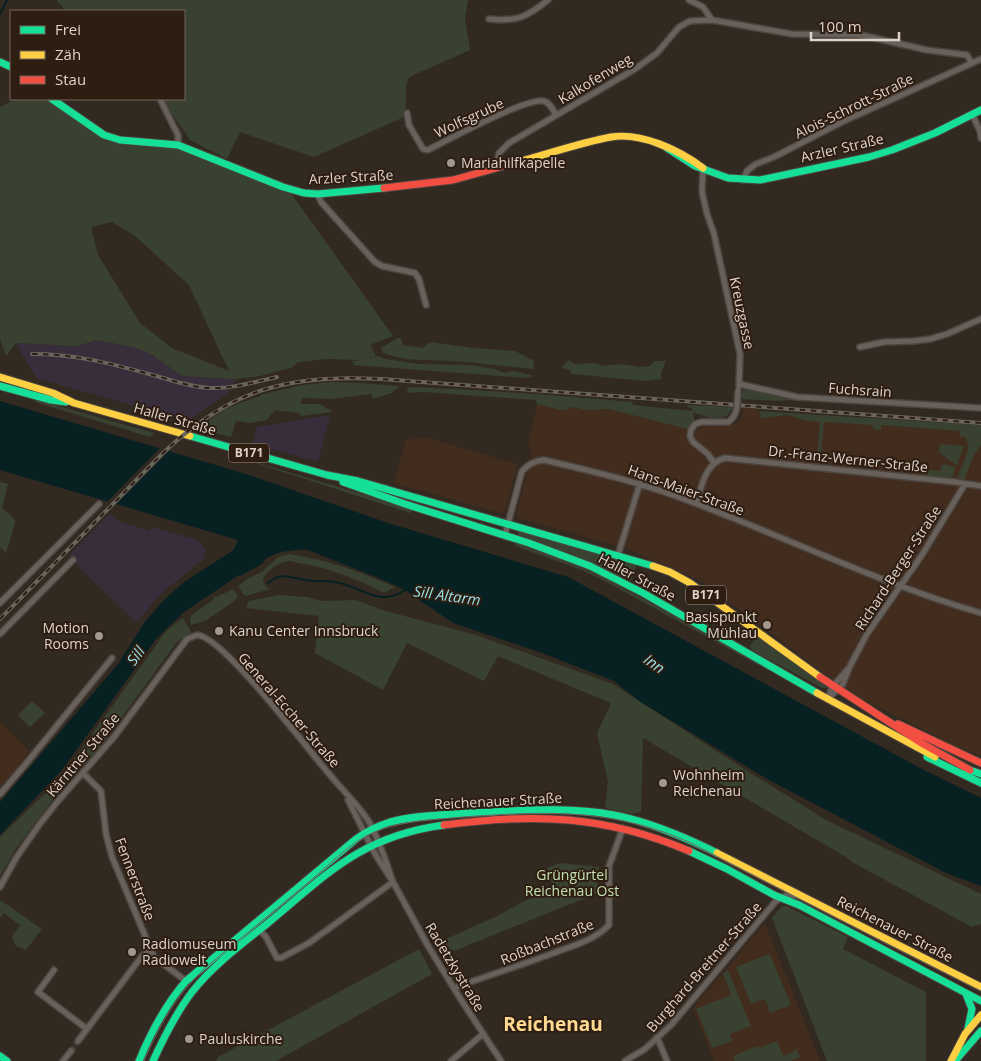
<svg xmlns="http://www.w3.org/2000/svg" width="981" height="1061" font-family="'Open Sans',sans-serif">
<rect width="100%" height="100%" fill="#322921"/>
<!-- built -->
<path fill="#412c1d" d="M537 404 566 410 571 407 587 410 609 409 697 431 703 426 713 423 734 424 741 420 744 405 758 409 761 418 788 415 804 420 981 432V756L953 745 852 694 701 581 625 548 518 518 516 514 532 456 528 443Z
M425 437 518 464 505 511 500 513 394 483 406 440Z
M0 722 29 751 0 794Z
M765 923 820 1061H714L693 1008Z"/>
<!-- industrial -->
<path fill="#382e3b" d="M96 340 133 347 151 354 182 376 235 379 228 393 188 421 36 378 16 343 78 346Z
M330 415 318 462 253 444 257 427Z
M108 515 116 517 115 520 149 531 151 527 198 540 206 549 203 559 161 594 136 623 68 556Z"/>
<!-- green -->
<path fill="#394231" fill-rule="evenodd" d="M57 0H468L465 18 470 50 409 77C402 92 410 106 402 118L314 157 240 132 227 159 190 140 173 115 169 117 160 99H184V11H64L62 6 57 2Z
M17 99H50L108 141 178 145 290 192 393 336 370 345 376 356 367 359 378 356 385 359 419 364 469 365 495 369 504 373 514 371 534 376 527 378 354 365 352 361 361 360 327 359 298 362 291 368 260 376 235 379 182 376 151 354 133 347 96 340 78 346 16 343 6 356 0 339V107ZM112 222 135 236 189 285 229 371 172 348 140 323 98 255 91 227Z
M398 338H401L403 345 423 348 430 342 473 348 515 351 533 360 534 369C508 367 482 363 456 361 431 360 407 362 383 353L381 348Z
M569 360 574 364 595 363 604 366 619 364 640 367 650 366 654 361H666L661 373V379L645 381 572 374 569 370 561 368Z
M331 382 359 383 400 386 391 393 373 399 371 394 332 399 302 398 301 404H270H320L333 412 301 416 299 413 275 410 267 420 250 423 236 421 231 437 208 431 205 425C218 409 242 402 261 396L260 395 302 385Z
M408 387C483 390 557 395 632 402L633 405 692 411V408L687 407 688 405 733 407 727 416C714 420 705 417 693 412L695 424 691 430 609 409 587 410 571 407 566 410H560L537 404 536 400 424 392 407 393Z
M746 388 799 399 780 401 741 399 743 390Z
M34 399 154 433 150 437 35 402Z
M759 411 981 425V445L973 457 965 479 958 478C960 464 974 451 965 437L960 436V431L881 425V430L873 429V425L824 422 820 464H817L820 422 804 420 788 415 761 418Z
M940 444 964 446 957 465 953 463 939 452Z
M215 450 406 507 413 510 412 512 410 513Z
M943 464 955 467 952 478 923 475 926 470 940 471Z
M0 482 8 484 2 508 14 518 15 523 6 553 0 547Z
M519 530 637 564 631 580 623 579 549 546 518 535Z
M516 542 554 556 601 576 743 654 754 661 758 665 601 579 579 569 515 546Z
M289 554C326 559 361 572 395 587L384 593C358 579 329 568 300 563 297 563 292 561 289 561 279 562 265 571 263 581L266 587 270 589 246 596 243 594 238 586 249 578 263 571 278 557Z
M233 589 238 596 236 600 205 621 190 625 191 615 213 600 214 596 217 597Z
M279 595 307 597 323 601 356 600 382 610 476 635 613 684 741 767 826 820 981 894V924L972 927 852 862 846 857 643 738 641 812 632 814 605 808 608 781 597 734 611 703 498 656 484 681 407 643 383 690 315 653 319 616 246 608 249 601Z
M183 618 191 632 177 642 98 750 57 794 15 850 0 876V837L59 780 167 630Z
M759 638 761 639 829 688H822L753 651 750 647C752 642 754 639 759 638Z
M32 701 45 713 30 727 18 715Z
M560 863 599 867 597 882 600 892 454 951 449 949 442 952 437 943 497 916 553 886 545 869Z
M0 900 42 929 26 950 16 946 12 937 20 925 4 913 0 918Z
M786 906 848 937 843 949 926 992V1061H827L772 918 781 907Z
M419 949 432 974 276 1061H216L218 1057Z
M770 954 791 1005 770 1013 765 999 751 1004 736 967Z
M728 970 751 1026 730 1034 732 1041 712 1048 696 1009 731 995 723 974Z
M777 1041 783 1056 793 1052V1051L796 1049 800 1057 791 1061H735L733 1056 758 1046 760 1048Z"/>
<!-- water -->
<path fill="#072022" d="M0 401 246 474 388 523 568 577 922 769 981 798V886L946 873 767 779 639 701 614 681 542 653 453 623 405 590 376 577 305 549 281 552 266 558 262 564 240 576 239 575 184 612 157 638 62 770 0 835V802L119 663 144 623 162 602 184 582 229 553 234 549 238 540 0 470Z"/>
<!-- pier -->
<path fill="#322921" d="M161 447 170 450 116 504 107 502Z"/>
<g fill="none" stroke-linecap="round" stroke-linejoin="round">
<!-- stream -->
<path stroke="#072022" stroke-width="2" d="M0 14 7 0
M268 583C271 581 274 578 278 577 287 574 295 579 305 580 316 582 328 580 340 583 365 589 380 607 405 590"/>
<!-- street-tunnel -->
<path stroke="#4c423a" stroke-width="5" stroke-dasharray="5 2.5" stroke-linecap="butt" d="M71 1051 78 1041"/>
<!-- street casing -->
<g stroke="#4c443e" stroke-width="8">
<path id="street" d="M689 0 703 7 712 20
M489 19C517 22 527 17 548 0
M160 99 178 135V145
M407 113 409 125 423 149 428 150C447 140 526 98 543 101 550 102 553 110 556 115
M972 114 980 131 981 138
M496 168 499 153 509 143 635 69 657 53 679 27 690 21 712 20 792 34 861 35 927 50 967 55 971 62
M703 168 702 192 707 214 714 234 740 354 739 386
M743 180 747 171 756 164 774 157 844 121 981 59
M318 194 321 202 375 262 382 266 415 273 419 279 426 305
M860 347 884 342 914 341 930 339 947 334 981 319
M739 384 797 397 981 408
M714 463 708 454 693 442 690 436 691 430 695 424 702 422H728
M696 503C702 486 705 463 725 458L955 482 981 486
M505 535 522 471C529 464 534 461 544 460 596 472 647 484 697 504 792 540 884 585 981 613
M618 555 640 483
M0 603 99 504
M0 634 73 560
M828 699 843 684 850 666 867 634 922 555 965 484
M828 699 832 687 848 669
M84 774 101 791 106 834 112 857 154 957 186 981
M0 794 24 766 112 658
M348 800 375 854 393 882 428 946 458 995 501 1061
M0 887 16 858 39 825 58 801 114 737 187 639 197 635C223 636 309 751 330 775 342 790 359 805 369 822 380 841 386 862 393 882
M260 930 266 937 277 958H281L309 943 393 882
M54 970 38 992 87 1029
M454 988C486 976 519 966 551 954 571 946 594 941 609 925V866L623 828
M657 1037 667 1061
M78 1041 142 956 151 950
M63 1061 71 1051
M451 1061 483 1034
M625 1061 645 1049 671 1025 776 901 787 895 798 896"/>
</g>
<!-- fast casing -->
<g stroke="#4c443e" stroke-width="9">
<path id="fast" d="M0 62 11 67
M52 99 104 135 120 140 178 145 283 187 304 193 318 194 384 188
M667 148 695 166 728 178 760 180 869 157 892 150 935 133 981 110
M0 386 51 400 66 402
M190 436 327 475 358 481 653 566
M343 482 405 504 529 543 590 566 643 593 817 693
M927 757 981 783
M967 769 981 774
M689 851 727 869 774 895 799 905 981 1001
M966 994 972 1009 968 1028
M0 1056 7 1061
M139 1061C151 1032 165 1005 186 981L356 839C367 831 377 826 390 822 416 815 443 815 469 813 517 811 566 806 614 815 650 822 685 837 717 853
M153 1061C164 1037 176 1013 192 992 213 965 242 944 268 923 328 873 362 836 444 825
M955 1061 981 1031"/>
</g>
<!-- slow casing -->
<g stroke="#4c443e" stroke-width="9">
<path id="slow" d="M518 162C548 154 579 143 611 137 641 132 679 150 703 168
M0 377 53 393 74 403 190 436
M653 566 670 572 690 583 820 677
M817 693 935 757
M717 853 981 987
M951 1061 965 1034 981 1015"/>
</g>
<!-- jam casing -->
<g stroke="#4c443e" stroke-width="9">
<path id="jam" d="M384 188 453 180 518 162
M820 677 923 744 970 770
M898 724 981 763
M444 825C533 813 605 815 689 851"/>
</g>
<!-- street -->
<use href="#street" stroke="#68605a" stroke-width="5"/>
<!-- fast -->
<use href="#fast" stroke="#16e098" stroke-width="7"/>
<!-- slow -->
<use href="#slow" stroke="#ffcf43" stroke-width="7"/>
<!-- jam -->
<use href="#jam" stroke="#f24e42" stroke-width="7"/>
<!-- tram -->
<path stroke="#6a645d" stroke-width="1" d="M144 1061C160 1024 175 997 205 968 240 939 275 910 310 881 328 866 346 847 366 836 395 821 431 820 463 817 546 811 615 808 693 844L889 945 981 991"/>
<!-- rail casing -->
<g stroke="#6a645d" stroke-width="4">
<path id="rail" d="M32 354C74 354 109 363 149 374 169 379 189 387 209 388 233 389 254 382 277 377
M0 619 161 455C229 389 288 374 381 379L981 423"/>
</g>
<!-- rail -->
<use href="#rail" stroke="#2e1e12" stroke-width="2" stroke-dasharray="5.5" stroke-linecap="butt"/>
<!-- street-bridge casing -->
<g stroke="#4c443e" stroke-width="8" stroke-linecap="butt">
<path id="street-bridge" d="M728 422C739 415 737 402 738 390"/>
</g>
<!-- street-bridge -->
<use href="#street-bridge" stroke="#68605a" stroke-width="5"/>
</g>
<!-- markers -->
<g fill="#a29890" stroke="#2e1e12" stroke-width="2">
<circle cx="451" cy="163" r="5"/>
<circle cx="767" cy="625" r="5"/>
<circle cx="219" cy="631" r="5"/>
<circle cx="99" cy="636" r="5"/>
<circle cx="663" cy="783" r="5"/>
<circle cx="132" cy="952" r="5"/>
<circle cx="189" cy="1039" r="5"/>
</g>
<g text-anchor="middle" stroke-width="4" stroke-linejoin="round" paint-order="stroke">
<!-- shield labels -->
<g fill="#2e1e12" stroke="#a99d94" stroke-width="1">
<rect x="229" y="443.5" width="40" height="19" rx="4"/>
<rect x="686" y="585.5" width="40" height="19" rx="4"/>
</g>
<g font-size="12" font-weight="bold" fill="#ded3cb">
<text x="249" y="457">B171</text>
<text x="706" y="599">B171</text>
</g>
<!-- street labels -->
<g font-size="14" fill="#ded3cb" stroke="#2e1e12">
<text transform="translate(595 79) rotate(-31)" y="5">Kalkofenweg</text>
<text transform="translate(854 106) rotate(-26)" y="5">Alois-Schrott-Straße</text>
<text transform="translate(469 118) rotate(-25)" y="5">Wolfsgrube</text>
<text transform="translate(842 148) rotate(-13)" y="5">Arzler Straße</text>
<text transform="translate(351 177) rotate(-3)" y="5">Arzler Straße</text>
<text transform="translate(742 313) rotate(78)" y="5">Kreuzgasse</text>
<text transform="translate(860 390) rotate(4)" y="5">Fuchsrain</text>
<text transform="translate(175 419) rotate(16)" y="5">Haller Straße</text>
<text transform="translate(848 459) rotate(6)" y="5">Dr.-Franz-Werner-Straße</text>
<text transform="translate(686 490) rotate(20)" y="5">Hans-Maier-Straße</text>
<text transform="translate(898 568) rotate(-57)" y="5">Richard-Berger-Straße</text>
<text transform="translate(637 577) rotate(28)" y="5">Haller Straße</text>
<text transform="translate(289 710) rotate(49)" y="5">General-Eccher-Straße</text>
<text transform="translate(83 755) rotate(-50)" y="5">Kärntner Straße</text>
<text transform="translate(498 801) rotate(-3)" y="5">Reichenauer Straße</text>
<text transform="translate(135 879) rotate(69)" y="5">Fennerstraße</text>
<text transform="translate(895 929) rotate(27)" y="5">Reichenauer Straße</text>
<text transform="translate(547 942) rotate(-22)" y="5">Roßbachstraße</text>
<text transform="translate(455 967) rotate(59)" y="5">Radetzkystraße</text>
<text transform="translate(704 967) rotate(-49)" y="5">Burghard-Breitner-Straße</text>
</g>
<!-- poi labels -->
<g font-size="14" fill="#ded3cb" stroke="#2e1e12" text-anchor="start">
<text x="461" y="168">Mariahilfkapelle</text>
<text x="757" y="622" text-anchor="end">Basispunkt<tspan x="757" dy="16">Mühlau</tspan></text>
<text x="89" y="633" text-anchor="end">Motion<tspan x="89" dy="16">Rooms</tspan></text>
<text x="229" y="636">Kanu Center Innsbruck</text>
<text x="673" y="780">Wohnheim<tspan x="673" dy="16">Reichenau</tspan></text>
<text x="142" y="949">Radiomuseum<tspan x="142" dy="16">Radiowelt</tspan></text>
<text x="199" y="1044">Pauluskirche</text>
</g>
<!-- park labels -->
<g font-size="14" fill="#c3e0b0" stroke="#2e1e12">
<text x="572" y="880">Grüngürtel<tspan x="572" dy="16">Reichenau Ost</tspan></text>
</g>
<!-- water labels -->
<g font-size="15" font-style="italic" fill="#95dce4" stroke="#2e1e12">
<text transform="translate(447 596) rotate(8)" y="5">Sill Altarm</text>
<text transform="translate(136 656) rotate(-54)" y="5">Sill</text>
<text transform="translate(654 664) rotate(35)" y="5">Inn</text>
</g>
<!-- district labels -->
<g font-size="19" font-weight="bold" fill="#ffda91" stroke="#2e1e12">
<text x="553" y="1031">Reichenau</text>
</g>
</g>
<!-- legend -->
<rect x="10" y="10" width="175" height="90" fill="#2e1e12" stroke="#74665c"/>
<rect x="20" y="26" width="25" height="8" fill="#16e098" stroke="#74665c"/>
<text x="55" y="35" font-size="15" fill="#ded3cb">Frei</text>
<rect x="20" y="51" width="25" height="8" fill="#ffcf43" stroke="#74665c"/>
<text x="55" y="60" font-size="15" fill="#ded3cb">Zäh</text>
<rect x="20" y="76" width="25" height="8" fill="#f24e42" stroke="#74665c"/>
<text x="55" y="85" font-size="15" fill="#ded3cb">Stau</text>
<!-- scale -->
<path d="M811 32v8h88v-8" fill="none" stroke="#ded3cb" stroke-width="2.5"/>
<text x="818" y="32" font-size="15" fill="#ded3cb" stroke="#2e1e12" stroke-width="4" paint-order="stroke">100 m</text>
</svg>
